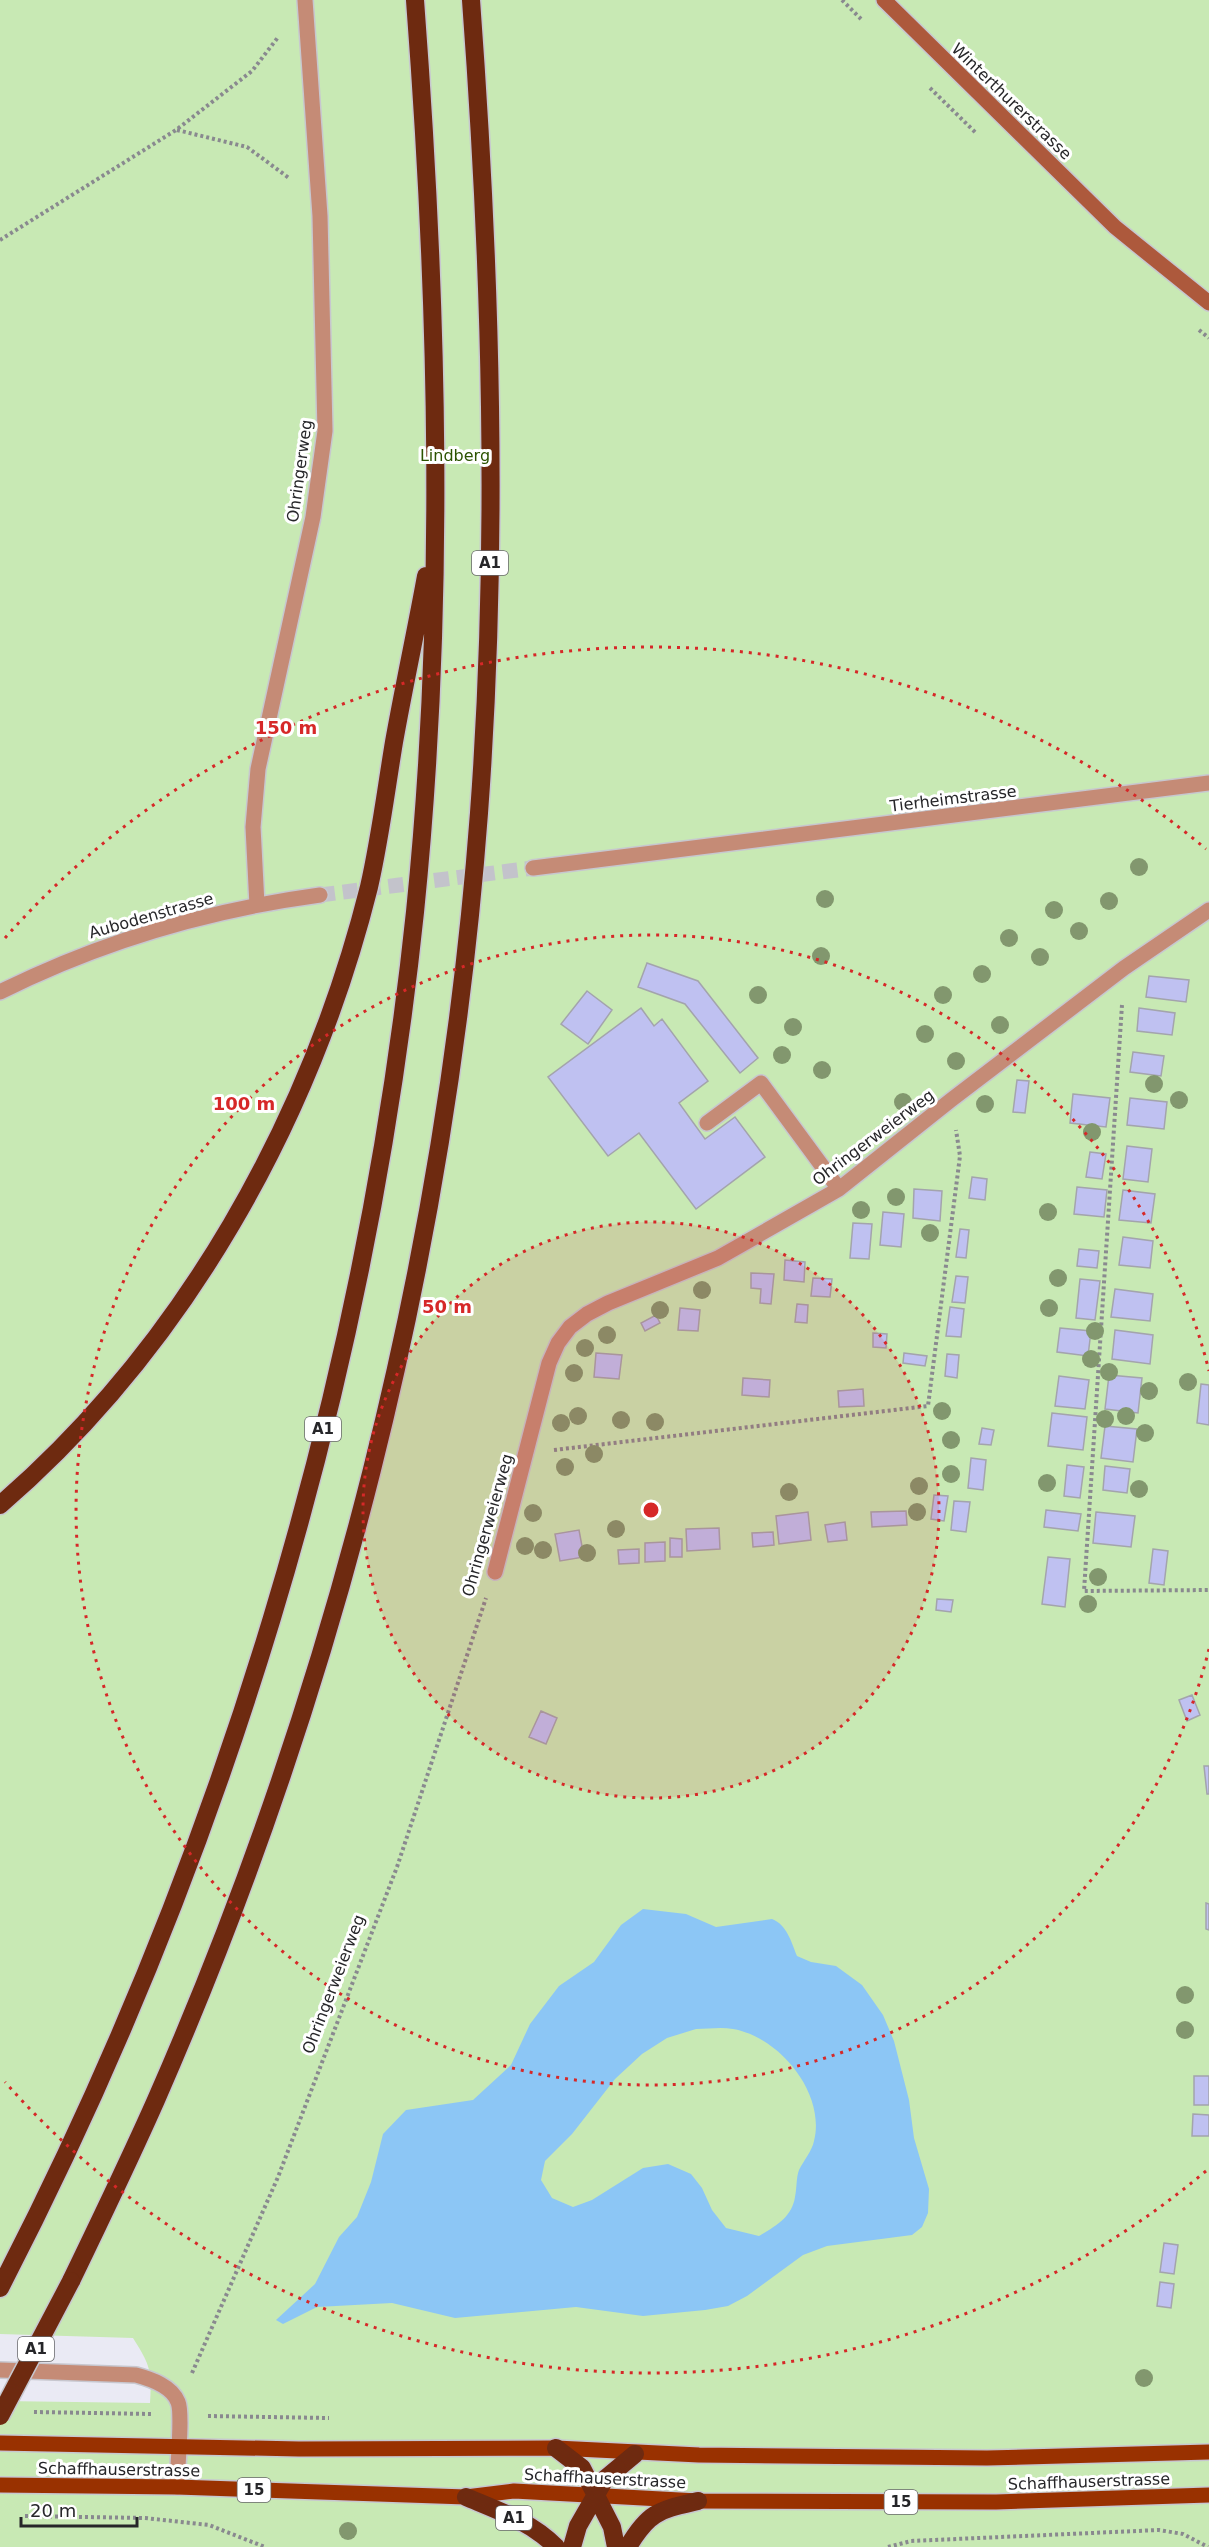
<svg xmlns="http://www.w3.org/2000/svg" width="1209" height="2547" font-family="'DejaVu Sans',sans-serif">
<rect width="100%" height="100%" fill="#eaeaf4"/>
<!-- green -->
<path fill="#c8e9b4" d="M0 0H1209V2547H0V2401L150 2403C152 2370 150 2365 133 2338L0 2334Z"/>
<!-- water -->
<path fill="#8cc6f5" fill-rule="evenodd" d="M643 1909 686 1914 716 1927 772 1919C787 1925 791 1941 797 1956L811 1962 836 1966 862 1985 883 2015 894 2041 909 2100 914 2138 929 2189 928 2213 922 2227 912 2235 827 2246 803 2255 747 2296 728 2306 705 2310 643 2316 576 2307 455 2318 392 2303 317 2307 283 2324 276 2320 315 2284 339 2237 357 2217 371 2182 383 2134 406 2110 473 2100 511 2065 530 2024 559 1986 594 1962 621 1925ZM696 2029C708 2029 721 2027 733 2029 780 2037 826 2094 814 2141 812 2151 804 2160 799 2170 796 2178 797 2188 795 2197 792 2217 776 2226 759 2236L726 2228 712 2210 702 2188 691 2174 668 2164 643 2168 592 2200 573 2207 552 2198 541 2180 545 2161 572 2134 615 2079 642 2054 667 2038Z"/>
<!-- building -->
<path fill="#bfc1f1" stroke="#a3a4ac" stroke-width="1.5" d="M647 963 698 981 758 1058 740 1073 685 1004 638 987Z
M1149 976 1189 980 1186 1002 1146 997Z
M587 991 612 1010 588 1044 561 1024Z
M641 1008 654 1026 662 1019 708 1081 679 1103 705 1139 735 1117 765 1157 696 1209 639 1133 608 1156 548 1077Z
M1139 1008 1175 1013 1172 1035 1137 1031Z
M1133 1052 1164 1056 1161 1076 1130 1072Z
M1017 1080 1029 1081 1025 1113 1013 1112Z
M1073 1094 1110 1098 1106 1127 1070 1123Z
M1130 1098 1167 1102 1164 1129 1127 1125Z
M1127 1146 1152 1149 1148 1182 1123 1179Z
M1090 1152 1106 1154 1102 1179 1086 1177Z
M972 1177 987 1179 985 1200 969 1198Z
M1077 1187 1107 1190 1104 1217 1074 1214Z
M914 1189 942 1191 940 1221 913 1218Z
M1123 1190 1155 1194 1151 1223 1119 1220Z
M883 1212 904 1214 901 1247 880 1245Z
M853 1223 872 1224 869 1259 850 1258Z
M960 1229 969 1230 966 1258 956 1257Z
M1123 1237 1153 1241 1150 1268 1119 1265Z
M1079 1249 1099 1251 1097 1268 1077 1266Z
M785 1260 805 1262 804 1282 784 1280Z
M751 1273 774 1274 771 1304 760 1303 761 1289 751 1288Z
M956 1276 968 1277 965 1303 952 1302Z
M813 1278 832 1279 830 1297 811 1296Z
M1080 1279 1100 1281 1095 1320 1076 1318Z
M1115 1289 1153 1294 1150 1321 1111 1317Z
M797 1304 808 1305 807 1323 795 1322Z
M950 1307 964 1309 961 1337 946 1336Z
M680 1308 700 1310 698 1331 678 1330Z
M656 1315 660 1323 645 1331 641 1323Z
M1060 1328 1091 1331 1088 1356 1057 1352Z
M1115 1330 1153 1335 1150 1364 1112 1359Z
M873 1333 887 1334 886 1348 873 1347Z
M596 1353 622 1355 619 1379 594 1377Z
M904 1353 927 1356 925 1366 903 1363Z
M947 1354 959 1355 957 1378 945 1376Z
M1109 1375 1142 1378 1138 1413 1105 1409Z
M1059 1376 1089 1380 1085 1409 1055 1406Z
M743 1378 770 1380 769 1397 742 1395Z
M1201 1384 1209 1385V1425L1197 1423Z
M863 1389 864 1406 839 1407 838 1391Z
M1052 1413 1087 1417 1083 1450 1048 1446Z
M1105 1426 1137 1429 1133 1462 1101 1458Z
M982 1428 994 1430 991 1445 979 1444Z
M971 1458 986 1460 983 1490 968 1488Z
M1067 1465 1084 1467 1080 1498 1064 1496Z
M1105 1466 1130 1469 1127 1493 1103 1490Z
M934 1495 948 1496 944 1521 931 1519Z
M954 1501 970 1502 966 1532 951 1530Z
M1046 1510 1081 1514 1078 1531 1044 1527Z
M906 1511 907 1525 872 1527 871 1512Z
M808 1512 811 1540 779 1544 776 1516Z
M1096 1512 1135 1516 1131 1547 1093 1543Z
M845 1522 847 1540 828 1542 825 1525Z
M719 1528 720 1549 687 1551 686 1529Z
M579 1530 584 1557 560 1561 555 1534Z
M773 1532 774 1545 753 1547 752 1533Z
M670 1538 682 1539V1557H670Z
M665 1542V1561L645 1562V1543Z
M639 1549V1563L619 1564 618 1550Z
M1153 1549 1168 1551 1164 1585 1149 1583Z
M1048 1557 1070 1559 1065 1607 1042 1604Z
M937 1599 953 1600 951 1612 936 1610Z
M1192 1695 1200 1715 1187 1721 1179 1700Z
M541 1711 557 1718 546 1744 529 1737Z
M1204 1766H1209V1794H1207Z
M1206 1903 1209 1904V1930L1206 1929Z
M1194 2076H1209V2105H1194Z
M1193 2114 1209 2115V2136H1192Z
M1164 2243 1178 2245 1174 2274 1160 2272Z
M1160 2282 1174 2284 1171 2308 1157 2306Z"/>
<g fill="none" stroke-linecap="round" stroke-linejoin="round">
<!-- street-tunnel -->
<path stroke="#c3c3cb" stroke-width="15" stroke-dasharray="15 8" stroke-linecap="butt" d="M320 895 533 868"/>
<!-- lane casing -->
<g stroke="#c7c7cf" stroke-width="18">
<path id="lane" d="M707 1123 761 1083 839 1189
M495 1572 549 1363 558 1343 570 1327 587 1314 608 1303 718 1258 839 1189 951 1100 1124 968 1209 910
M0 2370 136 2375C151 2379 172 2386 178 2402 183 2414 177 2470 177 2487"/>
</g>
<!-- street casing -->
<g stroke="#c7c7cf" stroke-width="18">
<path id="street" d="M533 868 1209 783
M257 905 253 827 258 769 313 517 325 431 320 216 305 0
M0 992C100 942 209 910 320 895"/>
</g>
<!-- secondary casing -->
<g stroke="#c7c7cf" stroke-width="18">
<path id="secondary" d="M884 0 1115 227 1209 303"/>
</g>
<!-- primary casing -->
<g stroke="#c7c7cf" stroke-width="18">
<path id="primary" d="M0 2443 299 2449 556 2448 699 2455 987 2458 1209 2452
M0 2485 177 2487 466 2497 514 2491 698 2501 996 2502 1209 2495"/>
</g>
<!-- highway casing -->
<g stroke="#c7c7cf" stroke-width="21">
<path id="highway" d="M0 1505C184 1346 310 1122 369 887 380 839 386 790 394 742 404 686 416 631 426 576
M71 2281C100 2221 129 2161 156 2100 334 1694 446 1255 479 813 499 542 491 271 471 0
M0 2288C221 1861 365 1390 415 912 446 608 438 304 415 0
M556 2448 582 2468 612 2527 616 2547
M466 2497C497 2510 532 2522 556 2547
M572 2547 578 2526 605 2479 635 2454
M628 2547C649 2511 660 2510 698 2501"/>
</g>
<!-- path -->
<path stroke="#89898f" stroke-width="4" stroke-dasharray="3 3" stroke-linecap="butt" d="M842 0 861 19
M930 88 976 133
M177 130 247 147 289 178
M0 240 176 130 252 71 279 36
M1199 330 1209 338
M1122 1005 1084 1591 1209 1590
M554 1450 928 1406 960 1156 956 1130
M192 2373 278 2177 397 1867 486 1598
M34 2412 152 2414
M208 2416 329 2418
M25 2516 145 2518 209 2525 265 2547
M888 2547 911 2541 1159 2530 1183 2534 1208 2547"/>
<!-- lane -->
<use href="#lane" stroke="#c58b76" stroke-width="15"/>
<!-- street -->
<use href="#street" stroke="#c58b76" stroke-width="15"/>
<!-- secondary -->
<use href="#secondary" stroke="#ad593c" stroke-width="15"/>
<!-- primary -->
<use href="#primary" stroke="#993100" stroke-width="15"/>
<!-- highway -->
<use href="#highway" stroke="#6e2a10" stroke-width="18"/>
<!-- highway-bridge casing -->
<g stroke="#c7c7cf" stroke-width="21" stroke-linecap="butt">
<path id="highway-bridge" d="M0 2416 71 2281"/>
</g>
<!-- highway-bridge -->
<use href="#highway-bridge" stroke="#6e2a10" stroke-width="18"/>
</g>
<!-- trees -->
<g fill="#82976e">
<circle cx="1139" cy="867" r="9"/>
<circle cx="825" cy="899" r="9"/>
<circle cx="1109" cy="901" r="9"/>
<circle cx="1054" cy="910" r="9"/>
<circle cx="1079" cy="931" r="9"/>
<circle cx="1009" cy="938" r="9"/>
<circle cx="821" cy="956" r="9"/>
<circle cx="1040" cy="957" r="9"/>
<circle cx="982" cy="974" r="9"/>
<circle cx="758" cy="995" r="9"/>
<circle cx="943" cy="995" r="9"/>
<circle cx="1000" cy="1025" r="9"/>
<circle cx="793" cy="1027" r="9"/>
<circle cx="925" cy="1034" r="9"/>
<circle cx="782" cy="1055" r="9"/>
<circle cx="956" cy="1061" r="9"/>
<circle cx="822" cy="1070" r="9"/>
<circle cx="1154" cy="1084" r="9"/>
<circle cx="1179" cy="1100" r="9"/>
<circle cx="903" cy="1102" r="9"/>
<circle cx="985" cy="1104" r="9"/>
<circle cx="1092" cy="1132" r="9"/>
<circle cx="896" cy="1197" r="9"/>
<circle cx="861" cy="1210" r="9"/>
<circle cx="1048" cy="1212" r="9"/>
<circle cx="930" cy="1233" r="9"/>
<circle cx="1058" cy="1278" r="9"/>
<circle cx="702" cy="1290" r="9"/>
<circle cx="1049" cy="1308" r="9"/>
<circle cx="660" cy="1310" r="9"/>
<circle cx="1095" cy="1331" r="9"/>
<circle cx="607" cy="1335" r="9"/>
<circle cx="585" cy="1348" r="9"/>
<circle cx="1091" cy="1359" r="9"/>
<circle cx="1109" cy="1372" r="9"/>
<circle cx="574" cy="1373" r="9"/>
<circle cx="1188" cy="1382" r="9"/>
<circle cx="1149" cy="1391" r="9"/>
<circle cx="942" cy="1411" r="9"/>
<circle cx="578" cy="1416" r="9"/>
<circle cx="1126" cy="1416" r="9"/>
<circle cx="1105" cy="1419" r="9"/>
<circle cx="621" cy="1420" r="9"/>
<circle cx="655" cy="1422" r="9"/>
<circle cx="561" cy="1423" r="9"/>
<circle cx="1145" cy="1433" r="9"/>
<circle cx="951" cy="1440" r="9"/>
<circle cx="594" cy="1454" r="9"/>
<circle cx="565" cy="1467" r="9"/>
<circle cx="951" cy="1474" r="9"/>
<circle cx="1047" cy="1483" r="9"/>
<circle cx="919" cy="1486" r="9"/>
<circle cx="1139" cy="1489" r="9"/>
<circle cx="789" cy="1492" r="9"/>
<circle cx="917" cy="1512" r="9"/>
<circle cx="533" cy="1513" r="9"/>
<circle cx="616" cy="1529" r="9"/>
<circle cx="525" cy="1546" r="9"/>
<circle cx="543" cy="1550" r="9"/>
<circle cx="587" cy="1553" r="9"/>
<circle cx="1098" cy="1577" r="9"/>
<circle cx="1088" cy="1604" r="9"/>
<circle cx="1185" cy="1995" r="9"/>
<circle cx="1185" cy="2030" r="9"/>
<circle cx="1144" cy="2378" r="9"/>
<circle cx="348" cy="2531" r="9"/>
</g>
<!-- distance rings -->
<circle cx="651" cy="1510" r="288" fill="#d62828" fill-opacity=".12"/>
<g fill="none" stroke="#d62828" stroke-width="3" stroke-dasharray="3 6">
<circle cx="651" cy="1510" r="288"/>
<path d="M1209 1649A575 575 0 1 1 1209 1371"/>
<path d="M1206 2171A863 863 0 0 1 5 2082M5 938A863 863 0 0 1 1206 849"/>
</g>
<g text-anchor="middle" stroke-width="6" stroke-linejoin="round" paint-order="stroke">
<!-- shield labels -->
<g fill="#fff" stroke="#676769" stroke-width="1.5">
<rect x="472" y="551" width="36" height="24" rx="4.5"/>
<rect x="305" y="1417" width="36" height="24" rx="4.5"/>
<rect x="18" y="2337" width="36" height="24" rx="4.5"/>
<rect x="237.5" y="2478" width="33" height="24" rx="4.5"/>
<rect x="884.5" y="2490" width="33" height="24" rx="4.5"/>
<rect x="496" y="2506" width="36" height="24" rx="4.5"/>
</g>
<g font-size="15" font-weight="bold" fill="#262629">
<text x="490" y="568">A1</text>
<text x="323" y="1434">A1</text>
<text x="36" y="2354">A1</text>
<text x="254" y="2495">15</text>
<text x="901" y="2507">15</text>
<text x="514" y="2523">A1</text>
</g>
<!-- street labels -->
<g font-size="16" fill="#262629" stroke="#fff">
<text transform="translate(1012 101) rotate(44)" y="6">Winterthurerstrasse</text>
<text transform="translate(299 471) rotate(-82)" y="6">Ohringerweg</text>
<text transform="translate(953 798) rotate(-7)" y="6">Tierheimstrasse</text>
<text transform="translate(151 915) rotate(-16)" y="6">Aubodenstrasse</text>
<text transform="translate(873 1137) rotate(-37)" y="6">Ohringerweierweg</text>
<text transform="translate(487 1525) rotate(-74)" y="6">Ohringerweierweg</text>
<text transform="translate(333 1984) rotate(-69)" y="6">Ohringerweierweg</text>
<text transform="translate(119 2469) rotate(1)" y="6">Schaffhauserstrasse</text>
<text transform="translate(605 2478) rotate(3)" y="6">Schaffhauserstrasse</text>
<text transform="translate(1089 2481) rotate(-2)" y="6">Schaffhauserstrasse</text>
</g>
<!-- park labels -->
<g font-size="16" fill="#2c5300" stroke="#fff">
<text x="455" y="461">Lindberg</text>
</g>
</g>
<circle cx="651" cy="1510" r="9" fill="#d62828" stroke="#fff" stroke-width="3"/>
<g font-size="18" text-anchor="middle" font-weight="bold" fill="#d62828" stroke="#fff" stroke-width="6" stroke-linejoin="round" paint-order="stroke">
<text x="286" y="734">150 m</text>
<text x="244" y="1110">100 m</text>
<text x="447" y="1313">50 m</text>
</g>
<!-- scale -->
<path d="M21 2517v9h116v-9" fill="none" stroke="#262629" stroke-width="3"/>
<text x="30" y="2517" font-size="18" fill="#262629" stroke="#ffffff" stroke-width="4.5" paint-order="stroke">20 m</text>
</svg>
